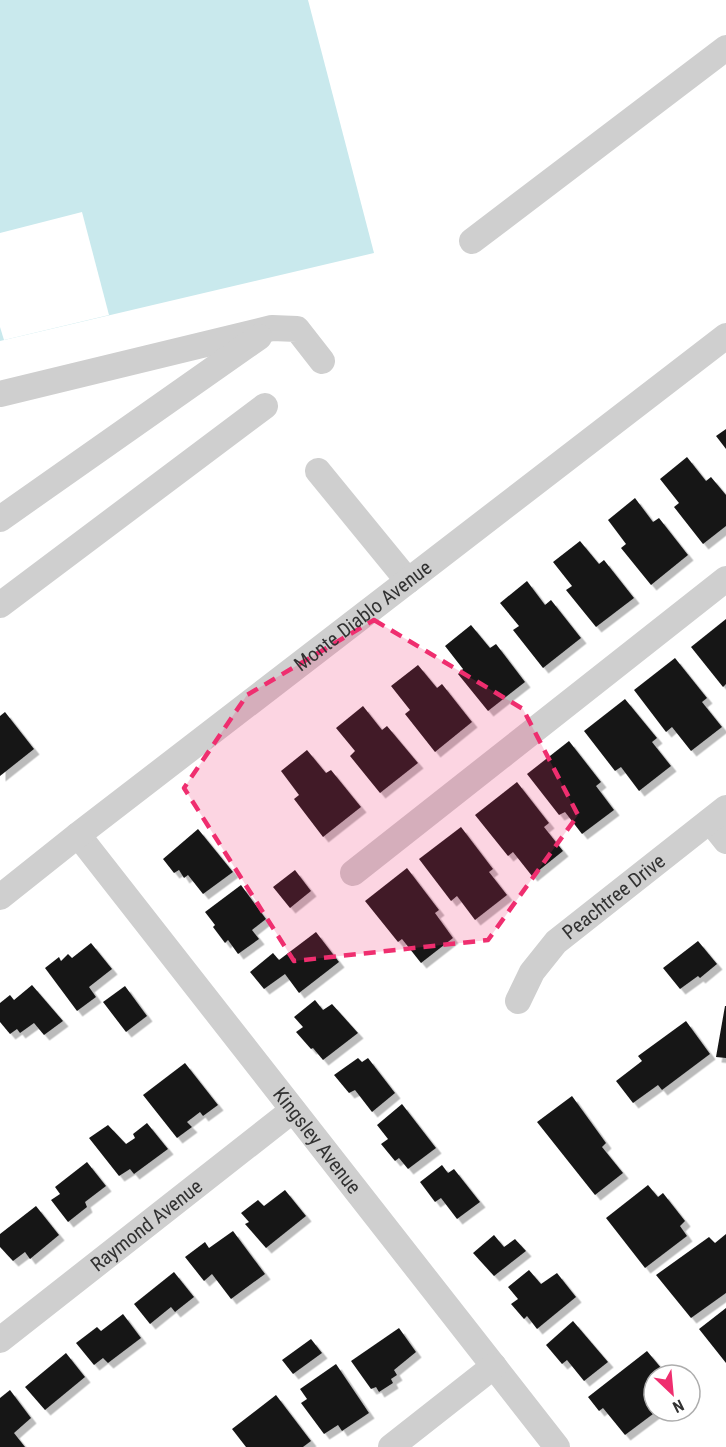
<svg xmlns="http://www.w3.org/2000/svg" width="726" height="1447" font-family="'Roboto Condensed',sans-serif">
<defs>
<filter id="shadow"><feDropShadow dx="5.5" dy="5.5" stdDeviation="0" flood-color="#0004"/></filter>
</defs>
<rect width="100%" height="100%" fill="#fff"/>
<!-- water -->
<path fill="#c9e9ed" d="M0 0H308L374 253 0 341Z"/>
<!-- pier -->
<path fill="#fff" d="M82 212 109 315 4 340 0 327V233Z"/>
<!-- building -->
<path fill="#191919" filter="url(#shadow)" d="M726 429V449L716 436Z
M687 457 706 481 711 477 726 495V526L703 544 674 507 679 503 660 479Z
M635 498 653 522 659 518 688 555 651 585 621 548 626 544 608 520Z
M580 541 599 564 604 560 634 598 596 627 566 590 572 586 553 562Z
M527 581 545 605 551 600 581 638 543 668 513 630 519 626 500 603Z
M726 619V684L723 687 691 647Z
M471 625 490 648 496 644 525 682 488 711 458 674 463 669 445 646Z
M675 658 707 698 702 702 722 727 691 751 672 727 666 732 634 690Z
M418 665 437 688 442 684 472 722 435 752 405 714 410 710 391 686Z
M625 699 657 738 652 742 671 766 639 791 621 767 615 771 584 731Z
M363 706 382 730 387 726 418 763 380 793 350 756 355 751 336 728Z
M5 712 34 749 0 776V716Z
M569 741 601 782 596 786 614 810 582 834 565 812 559 815 527 774Z
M307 750 326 773 331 770 361 807 323 837 294 799 299 795 281 771Z
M517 782 549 823 544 827 563 851 532 876 513 852 508 856 475 815Z
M461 827 493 869 489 872 507 895 475 920 457 896 451 901 419 859Z
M198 829 233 872 203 894 188 875 184 878 179 870 174 873 163 859Z
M407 868 439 910 435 913 453 938 421 963 402 939 398 942 365 901Z
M295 870 311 891 290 908 273 887Z
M241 885 266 919 252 930 259 939 238 954 228 940 225 943 213 927 215 925 205 912Z
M316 932 339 962 299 993 285 974 264 989 250 972 273 953 279 960Z
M698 941 717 964 700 978 698 976 680 989 663 968Z
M91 943 112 969 89 987 96 997 77 1011 45 968 59 957 61 961 68 954 72 958Z
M32 985 63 1021 44 1035 34 1023 20 1033 17 1029 10 1034 0 1022V1003L10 995 14 1000Z
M125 986 147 1016 126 1032 103 1002Z
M315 1000 323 1010 332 1004 358 1033 323 1060 313 1048 311 1049 296 1032 303 1027 294 1017Z
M725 1006H726V1058L716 1057Z
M686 1021 710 1054 662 1090 658 1085 633 1103 616 1081 642 1061 638 1056Z
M358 1058 362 1062 368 1058 395 1093 372 1112 355 1090 349 1093 334 1075Z
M185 1063 218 1105 203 1116 200 1112 187 1122 192 1127 177 1138 143 1095Z
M572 1096 606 1143 602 1147 623 1173 595 1195 537 1122Z
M402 1104 436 1148 408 1169 399 1158 395 1161 381 1144 388 1139 377 1125Z
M147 1123 168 1149 134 1174 130 1169 119 1176 89 1138 108 1125 126 1144 135 1138 133 1134Z
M87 1162 106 1186 85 1202 87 1207 68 1222 51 1200 60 1194 55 1187Z
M442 1165 448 1173 454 1169 480 1202 457 1219 441 1198 435 1202 420 1182Z
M648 1185 658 1197 663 1193 685 1221 680 1226 687 1236 645 1268 606 1218Z
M285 1190 306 1216 266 1248 245 1224 249 1222 241 1213 258 1200 264 1206Z
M36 1206 59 1235 30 1259 25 1252 13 1261 0 1247V1234Z
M233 1231 265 1274 231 1299 212 1274 204 1281 185 1257 205 1242 209 1248Z
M726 1234V1293L691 1318 656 1275 709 1237 715 1243Z
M494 1235 504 1247 515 1239 526 1251 494 1276 473 1253Z
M529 1270 541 1284 557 1273 576 1297 537 1329 527 1316 524 1319 511 1304 518 1299 508 1287Z
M174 1272 194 1297 175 1312 171 1307 150 1324 134 1304Z
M726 1308V1363L699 1329Z
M123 1314 141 1338 108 1363 103 1358 94 1365 76 1343 97 1327 101 1331Z
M573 1321 608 1362 584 1381 567 1360 562 1364 546 1345Z
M399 1328 416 1352 394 1370 397 1375 391 1379 393 1383 379 1392 376 1387 371 1389 351 1361Z
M311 1339 322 1353 293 1374 282 1360Z
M647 1351 667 1375H654V1411H657L625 1435 603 1408 599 1411 588 1397Z
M66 1353 85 1377 45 1410 25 1387Z
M336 1364 369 1413 342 1431 338 1425 324 1434 301 1403 307 1399 300 1389Z
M10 1390 31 1418 14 1433 25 1447H0V1398Z
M276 1395 311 1441 303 1447H246L232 1429Z"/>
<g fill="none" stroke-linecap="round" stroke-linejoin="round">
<!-- minor -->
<g stroke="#cfcfcf" stroke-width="26">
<path d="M472 241 726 48"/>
<path d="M0 394 272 328 297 329 322 361"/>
<path d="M318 471 408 581"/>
<path d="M0 519 259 337"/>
<path d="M0 605 265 406"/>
<path d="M710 821 726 841"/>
<path id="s1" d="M78 835 557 1447"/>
<path d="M353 873 726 579"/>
<path id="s2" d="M0 897 78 835 726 336"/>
<path id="s3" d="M518 1001 532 972 556 942 726 808"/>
<path id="s4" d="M0 1340 293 1110"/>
<path d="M391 1447 494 1366"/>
</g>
</g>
<!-- marked area -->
<path fill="#ef2e6f" fill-opacity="0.2" stroke="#ef2e6f" stroke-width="4.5" stroke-dasharray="12 8" stroke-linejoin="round" d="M374 620 523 709 578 815 488 940 294 961 184 788 247 695Z"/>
<g text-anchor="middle" stroke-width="6" stroke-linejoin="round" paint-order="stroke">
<!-- street labels -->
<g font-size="20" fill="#323232" stroke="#fff">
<text dy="7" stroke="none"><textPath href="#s2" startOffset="459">Monte Diablo Avenue</textPath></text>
<text dy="7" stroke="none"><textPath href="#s3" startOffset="144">Peachtree Drive</textPath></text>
<text dy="7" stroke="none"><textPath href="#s1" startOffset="388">Kingsley Avenue</textPath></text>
<text dy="7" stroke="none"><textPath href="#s4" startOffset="186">Raymond Avenue</textPath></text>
</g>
</g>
<!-- north arrow -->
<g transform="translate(672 1393) rotate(154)"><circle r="28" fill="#ffffff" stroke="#adadad" stroke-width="1.5"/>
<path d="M0-4.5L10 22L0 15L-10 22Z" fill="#ef2e6f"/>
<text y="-9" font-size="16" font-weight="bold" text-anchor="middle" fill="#323232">N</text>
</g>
</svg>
